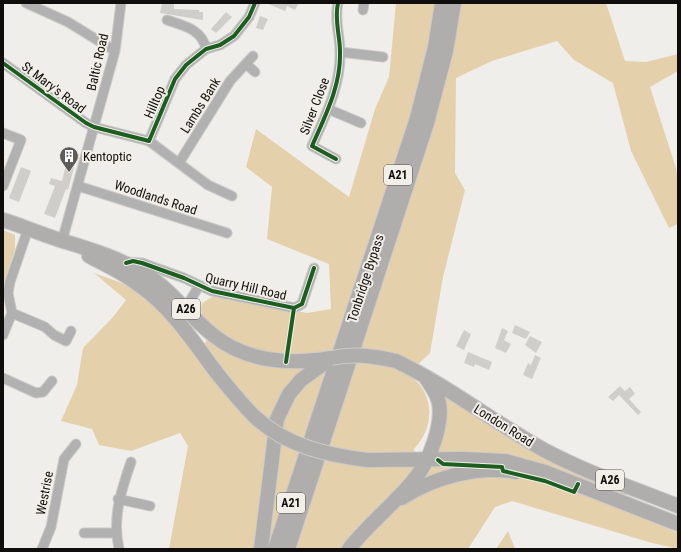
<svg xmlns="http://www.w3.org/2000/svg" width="681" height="552" font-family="'Roboto Condensed',sans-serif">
<rect width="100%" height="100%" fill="#f0eeeb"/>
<!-- green -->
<path fill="#e5d0ac" d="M396 3H606L625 61 646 62 678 54V71L650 87 676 168 678 180V224L669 228 631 151 613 83 574 60 557 41 492 61 456 78 455 173 465 190 443 277 430 353 408 374C411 378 417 381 420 385 435 406 431 431 414 449L416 466 400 487 518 473 549 479 593 496 678 533V549L652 543 512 501 495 507 468 549H169L188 446 180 433 131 451 99 445 92 429 61 421 77 385 83 348 113 317 126 300 94 273C115 281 142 288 157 305 172 321 180 341 197 355L209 337 201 310 202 303 217 294 307 313 331 309 329 264 267 239 272 187 246 167 256 129 349 197 375 109 389 77Z
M3 230 15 235V249L3 287Z
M436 389 628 494 622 497 592 485 430 456Z
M426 463 460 465V469L427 479 418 478Z
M508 531 515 549H496Z"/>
<!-- building -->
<path fill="#cfcecb" d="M162 3 174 4V9L199 10V12H203V20L160 13Z
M266 3H299L295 10 287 6 285 11Z
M226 12 232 17 216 33 211 29Z
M260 16 268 19 263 30 256 28Z
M66 165 74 167 68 190 66 189 55 218 44 214 55 186 49 184 51 178 62 181Z
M21 167 31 171 19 202 9 198Z
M515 325 530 332 526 339 512 333Z
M502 328 508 331 504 340 511 344 506 353 495 348Z
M464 330 471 334 464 350 456 346Z
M530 336 542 342 536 353 525 345Z
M468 352 492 362 489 370 475 364 474 367 464 363Z
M535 355 541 358 532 379 523 375 528 363 531 365Z
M620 386 625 391 630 387 635 394 629 399 641 412 638 415 619 395 613 401 608 397Z"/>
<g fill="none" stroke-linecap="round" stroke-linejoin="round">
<!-- minor casing -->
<g stroke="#cbcac8" stroke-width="11">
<path id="minor" d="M26 3 68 22 115 51
M363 10 364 3
M167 20C184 26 202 29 206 49
M340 52 383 57
M3 63 86 123 94 127 149 141 175 79 186 65 206 49 220 45 234 36 249 17 255 3
M246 64 255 72
M328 109 361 123
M3 133 21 140 3 186
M149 141 208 185 232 196
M336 159 312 146C325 116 341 86 340 52 340 35 334 20 338 3
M179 163 230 81 253 56
M78 186 227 233
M62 241 115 51 121 3
M127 262 142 263 184 278 212 291 294 308 302 304 314 268
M183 312 199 286
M12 313 45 327 54 335 66 341 71 331
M3 335 12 313 8 293 10 282 28 229
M3 378 36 393 43 392 52 381
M118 499 150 506
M84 533H115
M42 549 51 527 64 459 76 444
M119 549C112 518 121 491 131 462"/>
</g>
<!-- highway casing -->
<g stroke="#cbcac8" stroke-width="16">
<path id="highway" d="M3 220C23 226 43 235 63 241 92 250 119 258 145 274 171 289 189 316 213 335 246 362 291 365 331 358
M89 256C106 265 124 273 139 285 171 307 193 341 216 372
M396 361C448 386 493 422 544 450 587 473 633 488 678 506
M367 460 463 459 505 461 545 472 678 524
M402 498C434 477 479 465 516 472
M261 549 277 419 289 394 301 380 327 361
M275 549 417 118 435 47 442 3
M288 549 427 123 446 51 454 3
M349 549C369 523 396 503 416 477 430 460 443 424 439 403 437 393 431 386 426 378"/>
</g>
<!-- minor -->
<use href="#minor" stroke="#b0b1b0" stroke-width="9"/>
<!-- highway -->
<use href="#highway" stroke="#afaead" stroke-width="14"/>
<!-- highway-bridge casing -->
<g stroke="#cbcac8" stroke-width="16" stroke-linecap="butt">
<path id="highway-bridge" d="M331 358C355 353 373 356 396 361
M216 372C228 387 240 402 254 416 285 446 327 455 367 460"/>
</g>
<!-- highway-bridge -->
<use href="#highway-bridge" stroke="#afaead" stroke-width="14"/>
<!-- cycleway casing -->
<g stroke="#f2efe9" stroke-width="6">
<path id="cycleway" d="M3 63 86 123 94 127 149 141 175 79 186 65 206 49 220 45 234 36 249 17 255 3
M336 159 312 146C325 116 341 86 340 52 340 35 334 20 338 3
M126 263 133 261 142 263 184 278 212 291 294 308 302 304 314 268
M286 362 294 308
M438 460 443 464 502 467 503 471 545 481 574 492 578 484"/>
</g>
<!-- cycleway -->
<use href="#cycleway" stroke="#1b5e20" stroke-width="4"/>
</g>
<!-- icons -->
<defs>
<g id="building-pin" transform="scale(1)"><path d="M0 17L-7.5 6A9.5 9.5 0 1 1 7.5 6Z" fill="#5e5c5a" stroke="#f2efe9"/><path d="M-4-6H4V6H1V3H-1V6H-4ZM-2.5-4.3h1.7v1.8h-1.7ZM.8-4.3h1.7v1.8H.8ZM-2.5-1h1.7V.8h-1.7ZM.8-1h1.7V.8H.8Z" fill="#fff"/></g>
</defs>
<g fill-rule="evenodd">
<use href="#building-pin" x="69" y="156"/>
</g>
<g text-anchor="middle" stroke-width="4" stroke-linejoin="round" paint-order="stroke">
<!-- shield labels -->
<g fill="#f2efe9" stroke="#54524e" stroke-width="1">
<rect x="384" y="165" width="28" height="20" rx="3"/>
<rect x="172" y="299" width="28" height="20" rx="3"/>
<rect x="596" y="470" width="28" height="20" rx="3"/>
<rect x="277" y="493" width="28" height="20" rx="3"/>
</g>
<g font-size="12" font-weight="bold" fill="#100e0c">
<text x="398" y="179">A21</text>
<text x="186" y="313">A26</text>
<text x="610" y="484">A26</text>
<text x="291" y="507">A21</text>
</g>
<!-- street labels -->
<g font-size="13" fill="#100e0c" stroke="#f2efe9">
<text transform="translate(97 62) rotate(-77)" y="5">Baltic Road</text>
<text transform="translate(54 87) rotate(37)" y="5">St Mary's Road</text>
<text transform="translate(154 102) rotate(-67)" y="5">Hilltop</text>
<text transform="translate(200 105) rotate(-58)" y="5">Lambs Bank</text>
<text transform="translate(314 106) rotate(-69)" y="5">Silver Close</text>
<text transform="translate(156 197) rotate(18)" y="5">Woodlands Road</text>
<text transform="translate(365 278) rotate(-72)" y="5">Tonbridge Bypass</text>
<text transform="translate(246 286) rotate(13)" y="5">Quarry Hill Road</text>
<text transform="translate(504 425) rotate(32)" y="5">London Road</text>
<text transform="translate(44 493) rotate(-79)" y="5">Westrise</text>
</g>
<!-- poi labels -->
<g font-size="13" fill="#100e0c" stroke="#f2efe9" text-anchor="start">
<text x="83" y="161">Kentoptic</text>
</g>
</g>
<!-- border -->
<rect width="681" height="552" fill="none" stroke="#100e0c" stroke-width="8"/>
</svg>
